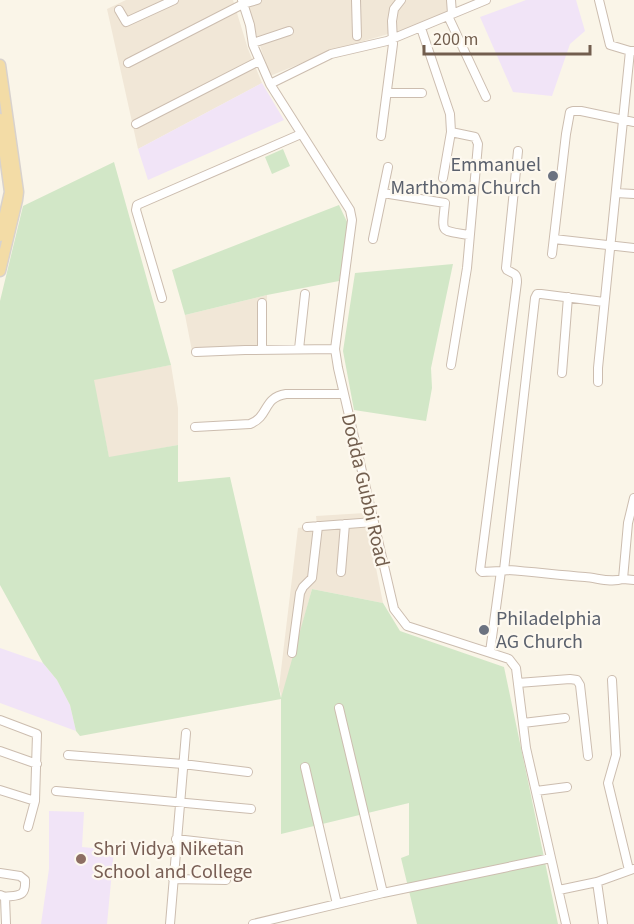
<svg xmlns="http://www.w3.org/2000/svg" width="634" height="924" font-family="'Source Sans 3',sans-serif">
<rect width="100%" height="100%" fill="#faf5e8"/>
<!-- residential -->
<path fill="#f1e7d7" d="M126 0H233L248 49 262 83 138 149 107 9Z
M245 0H448L449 11 409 28 336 49 270 76Z
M267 295V348L192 351 185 315Z
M171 365 178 408V445L109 458 93 379Z
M365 513 383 603 312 589 282 699 279 687 298 528 317 525 316 516Z"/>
<!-- education -->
<path fill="#f1e4f7" d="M526 0H576L585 31 570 44 552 96 513 92 480 17Z
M262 83 284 120 148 180 138 149Z
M0 648 43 663 57 680 70 705 76 731 0 703Z
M49 811 84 812 82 847 114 850 107 924H41L49 869Z"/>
<!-- green -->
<path fill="#d2e7c7" d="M283 149 290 166 272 174 265 157Z
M114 162 171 365 94 380 109 457 178 445V482L230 477 281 698 312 589 383 603 400 631 504 667 558 924H417L401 858 409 855V803L281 834V699L80 736 76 731 70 705 57 680 43 663 0 585V301L23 206Z
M339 205 349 226 339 281 267 295 185 315 172 270Z
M453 264 431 368 432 388 426 421 354 410 343 351 355 273Z"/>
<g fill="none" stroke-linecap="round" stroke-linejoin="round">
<!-- minor casing -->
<g stroke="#ccbdaf" stroke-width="10">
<path id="minor" d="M242 0 250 25 253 45 270 84 350 210 352 220 335 349 338 368 394 609 407 626 509 659 516 668 526 748 566 924
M356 0 357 36
M451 0 452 14
M599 0 610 45 630 51H634
M119 10 126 22 174 0
M448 16 486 97
M421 28 450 114 451 132 475 137 478 144 467 268 451 365
M253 43 289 31
M128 63 243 4 257 0
M270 84 331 54 387 41 486 0
M387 93H422
M136 124 259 61
M381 136 393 44 392 21 394 9 401 0
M443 178 451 132
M383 193 445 203C442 234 439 230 469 235
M616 193 634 194
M373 239 388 167
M554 239 634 248
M552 254 566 134 570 112 573 111H581L634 122
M162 298 136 210 137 205 301 134
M299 349 305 294
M262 350V303
M196 352 245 350 335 349
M562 373 568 297
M598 382V368L630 51
M195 427 250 424C270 416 262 398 286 394H344
M307 527 374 522
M504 570 535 298 537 294H541L604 302
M501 571 482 572 480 570 517 282C517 273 514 274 507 270L506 268 518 151
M341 572 345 524
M623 579 634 580
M490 652 501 571 508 570C534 572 559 575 585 577 598 578 610 583 623 579L628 523 634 498
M292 653 300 593 303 587 312 578 318 526
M612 680 616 755 608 783 629 870
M518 683 570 679 577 680 580 685 588 756
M339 708 383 893
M0 720 37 734 35 801 28 827
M523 723 565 718
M0 751 37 764
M68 755 183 764 248 772
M305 767 337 904
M0 790 35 801
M56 791 251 809
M536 791 567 787
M176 839 237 846
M0 873 20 876 25 880C26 897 19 895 5 897
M173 879 226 880
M597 882 603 924
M559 890 597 882 633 869
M0 895 5 897 6 924
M170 924 186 733
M253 924 383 893 551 858"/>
</g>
<!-- major casing -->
<g stroke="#d8d2cd" stroke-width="13">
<path id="major" d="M0 65 18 192 17 200 0 271
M0 119 10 192 0 236"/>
</g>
<!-- minor -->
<use href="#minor" stroke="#fff" stroke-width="8"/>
<!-- major -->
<use href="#major" stroke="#f3dca6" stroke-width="10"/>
</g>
<!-- markers -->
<g fill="#6b7280" stroke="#fdf8ee" stroke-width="2">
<circle cx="553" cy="176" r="6"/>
<circle cx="484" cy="630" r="6"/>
</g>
<circle fill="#8d6e63" stroke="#fdf8ee" stroke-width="2" cx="81" cy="859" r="6"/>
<g text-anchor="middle" stroke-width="4.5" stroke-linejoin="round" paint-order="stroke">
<!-- worship labels -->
<g font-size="20" fill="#5b616d" stroke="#fdf8ee" text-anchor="end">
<text x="541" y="171">Emmanuel<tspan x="541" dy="23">Marthoma Church</tspan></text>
<text x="496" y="625" text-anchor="start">Philadelphia<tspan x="496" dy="23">AG Church</tspan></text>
</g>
<!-- street labels -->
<g font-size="20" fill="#725e4e" stroke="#fdf8ee">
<text transform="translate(366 490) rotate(77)" y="7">Dodda Gubbi Road</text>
</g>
<!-- education labels -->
<g font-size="20" fill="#785e54" stroke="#fdf8ee" text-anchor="start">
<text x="93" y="855">Shri Vidya Niketan<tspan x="93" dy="23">School and College</tspan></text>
</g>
</g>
<!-- scale -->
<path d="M424 45v9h166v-9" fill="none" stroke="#725e4e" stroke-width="3"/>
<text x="433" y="45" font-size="18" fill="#725e4e" stroke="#fdf8ee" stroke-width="4.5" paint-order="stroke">200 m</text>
</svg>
